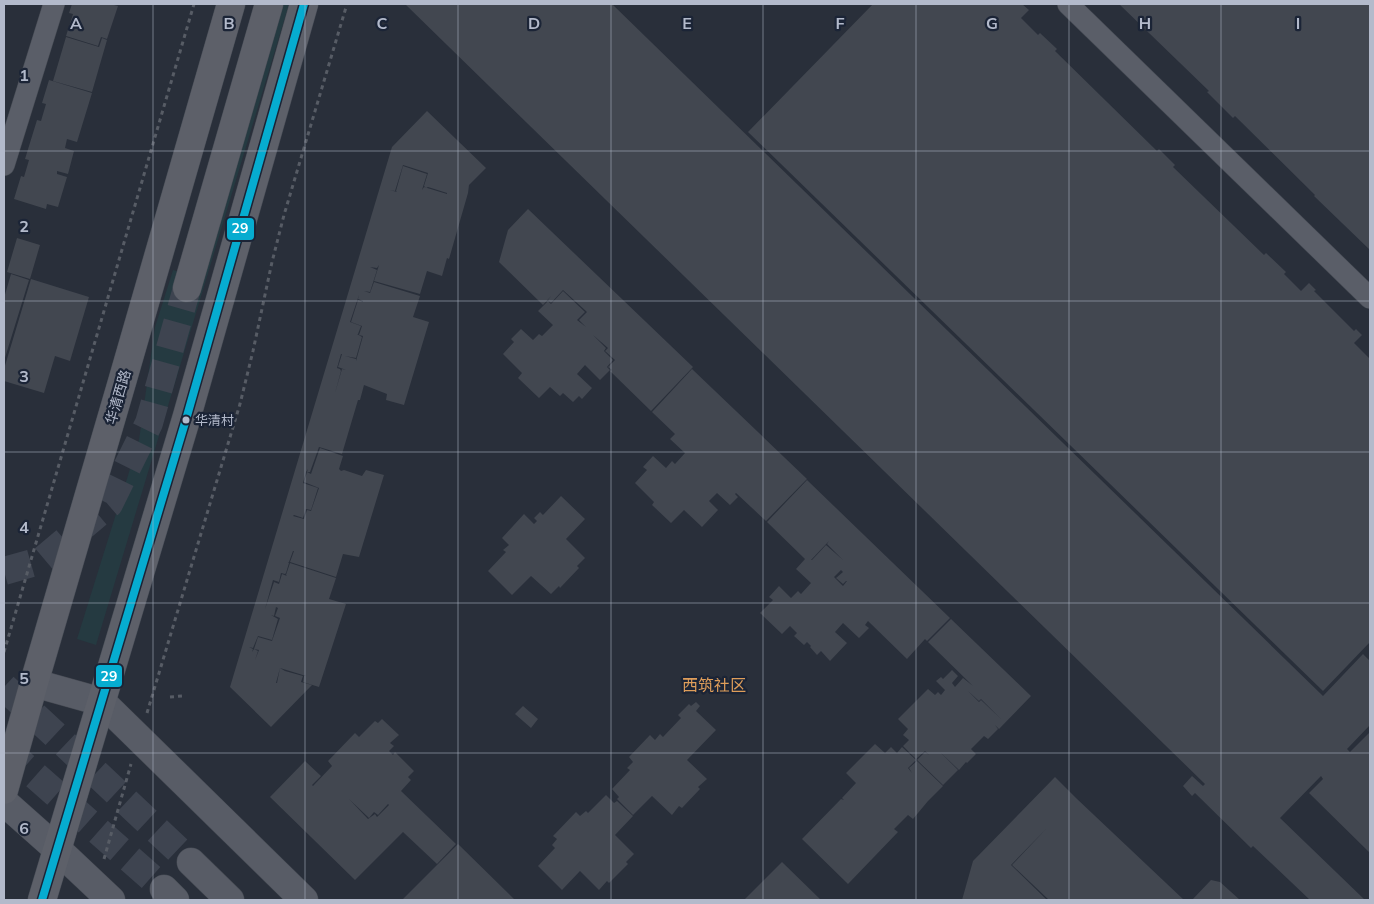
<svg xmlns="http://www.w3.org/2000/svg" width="1374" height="904" font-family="Mulish,'Noto Sans SC',sans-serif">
<rect width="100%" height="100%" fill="#292f3a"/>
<!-- grass -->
<path fill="#253a41" d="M280 4H289L96 645 77 639 139 440 155 327 173 270 199 278Z"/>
<!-- building -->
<path fill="#424750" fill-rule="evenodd" d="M72 4H110L118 6 107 39 101 37 98 46 66 36 73 14 69 13Z
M405 4H612L1323 696 1363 654 1370 661V725L1347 749 1350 752 1370 732V853L1309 793 1323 779 1321 776 1280 818 1365 900H1310L1253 846 1251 848 1195 793 1192 796 1183 786 1192 776 1203 786 1205 784Z
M873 4H1018L1020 5 1022 4 1029 10 1021 18 1038 35 1040 33 1057 49 1055 51 1157 151 1159 149 1175 165 1173 167 1264 255 1266 253 1286 272 1284 274 1301 291 1309 283 1316 290 1314 291 1354 331 1356 329 1362 335 1354 343 1370 359V642L1323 691 748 132Z
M1119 4H1370V250L1314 196 1315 195 1235 116 1233 118 1207 92 1209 91Z
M66 37 99 47 102 38 107 40 92 92 53 81Z
M49 80 92 93 77 142 67 139 65 148 74 151 68 174 57 171V174L67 177 58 207 47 204 46 209 14 199 21 176 24 177 29 160 25 159 37 120 41 121 46 104 42 103Z
M427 111 486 168 469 185 468 193 449 259 447 258 442 276 427 271 420 294 374 281 379 265 377 268 370 267 377 270 370 292 364 291 370 293 374 282 420 296 413 317 429 322 404 405 386 400 387 394 364 385 360 400H358L342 454 319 447 310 472H307L308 469 306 472 303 483 318 488 311 510 306 509 303 518 294 515 293 516 304 519 307 510 311 511 319 488 304 482 307 472 311 474 320 448 343 456 339 469 341 471 344 470 362 476 366 470 384 475 359 557 343 554 336 577 290 562 294 551H293L289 562 288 563H289L286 573 285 574 281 573 279 582 273 580 265 609 274 582 279 584 282 574 287 576 286 575 290 563 336 578 329 599 346 604 319 687 303 682 304 676H306L280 668 276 683H277L280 668 285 671 303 676 301 682 312 685 271 727 230 687 392 147ZM403 165 428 173 424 186 426 188 428 187 447 193V194L424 187 422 190 427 174 403 166 396 191 397 192 390 190 395 191ZM359 295 358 299 363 301V302L358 300 351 322 362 326 359 335 363 336 356 361V359L345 356 356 358 362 337 357 334H358L361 326 350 322ZM341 354H342L338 367 346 370 342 369 335 393 341 371 340 369 337 368ZM276 607 278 608 275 616 280 618 272 641 258 637 254 649 259 650 255 660 258 651 254 649 252 652 253 649 249 647 253 648 258 636 272 640 278 619 271 615 274 616Z
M528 209 693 367 651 411 610 371 612 370 608 367 615 360 605 351 608 348 593 335 606 348 604 351 613 360 607 367 610 370 600 380 585 365 577 374 592 388 582 399 579 396 573 402 563 393 560 396 550 387 539 398 518 378 522 373 503 354 514 342 511 339 521 329 533 340 539 334 542 336 553 325 538 311 548 301 551 304 563 291 585 312 577 320 586 327 579 320 587 312 563 290 551 303 548 300 551 296 543 305 499 262 508 230Z
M17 238 40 245 30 279 7 272Z
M11 274 29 280 4 361V298Z
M31 279 89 297 70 361 55 356 44 393 4 381V369Z
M692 369 807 479 766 521 736 493 735 494 738 497 730 505 717 493 709 501 718 510 702 527 684 510 671 523 652 505 654 502 635 483 647 470 643 467 653 456 666 468 672 461 675 464 685 453 670 439 675 434 652 412Z
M807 480 950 618 927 641 925 639 907 659 868 621 865 625 869 628 859 638 843 623 835 632 847 643 830 661 821 651 817 655 810 647 811 646 807 642 804 645 794 636 797 633 790 626 782 634 760 613 773 600 769 597 779 586 791 598 798 591 801 594 811 583 796 569 805 559 767 522ZM829 541 827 544 843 560 826 545 812 560H811ZM841 570 843 572 836 578 843 584 846 581H847L843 586 834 577Z
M561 496 585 519 566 539 585 558 577 566 579 568 560 588 559 586 551 594 531 576 512 595 488 571 506 552 503 550 509 545 502 538 524 514 534 524 537 521 534 518 540 512 543 515Z
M951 619 1031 696 999 729 995 725 998 729 988 739 984 736 971 749 976 754 967 763 966 762 959 770 940 752 958 770 943 785 917 760 925 752 929 755 925 751 916 759 903 746 909 740 903 735 908 729 898 719 928 689 935 695 938 692 941 695 945 690 936 681 941 677 943 679 952 670 958 676 952 683 955 687 963 678 973 686 928 642ZM968 691 979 701 981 699 1001 719 981 700 979 702Z
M696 702 700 706 696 711 716 730 687 760 707 779 698 787 700 789 682 808 679 806 672 815 652 796 633 815 617 799 619 797 612 789 630 770 627 768 633 762 629 757 650 735 655 740 660 734 663 737 681 718 678 715 689 704 691 706Z
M523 706 538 719 531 728 515 714Z
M382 719 399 735 390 743 394 746 389 751 393 755 395 752 414 771 408 777 411 780 401 791 456 844 437 864 403 832 355 880 270 797 305 761 321 776 312 785 313 786 332 766 328 761 355 733 359 737 375 721 378 723ZM349 799 369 818 374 812 378 815 388 804 389 805 377 817 375 814 368 819Z
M875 744 885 753 891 747 897 753 902 747 916 760 908 768 912 773 909 768 917 761 943 786 928 801 910 783 928 801 913 819 908 815 894 829 898 832 848 884 802 839 841 799 844 800 842 798 856 783 846 773Z
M1055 777 1076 798 1184 900H1049L1012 865 1047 828 1011 865 1047 900H962L973 861Z
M606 795 614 803 617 801 633 816 615 835 634 854 626 862 628 864 609 883 607 881 599 890 580 871 562 890 538 866 555 848 552 845 557 839 553 836 576 812 580 816 586 811 588 813Z
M458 844 515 900H402Z
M782 862 821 900H744Z
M1211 880 1220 882 1240 900H1192Z"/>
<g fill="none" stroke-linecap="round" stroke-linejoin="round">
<!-- secondary-tunnel -->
<path stroke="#3e4450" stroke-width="28" stroke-dasharray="28 14" stroke-linecap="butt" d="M4 687 191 862
M4 748 164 889"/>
<!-- primary-tunnel -->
<path stroke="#3e4450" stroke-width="28" stroke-dasharray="28 14" stroke-linecap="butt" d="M4 571 43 560 109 504 149 423 187 288"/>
<!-- street casing -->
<g stroke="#454a53" stroke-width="22">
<path id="street" d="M1068 4 1370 298
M4 165 54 4"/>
</g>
<!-- secondary casing -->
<g stroke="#454a53" stroke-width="29">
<path id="secondary" d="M34 683 102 702 304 900
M4 802 58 850 111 900
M191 862 230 900
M164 889 175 900"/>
</g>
<!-- primary casing -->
<g stroke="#474c56" stroke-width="29">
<path id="primary" d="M187 288 269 4
M4 790 34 683 122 382 231 4
M42 900 187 416 304 4"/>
</g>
<!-- path -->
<path stroke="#575c65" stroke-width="3" stroke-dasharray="4 4" stroke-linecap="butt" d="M4 652 194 4
M170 697 182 696
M147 713 240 404 253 351 272 262 284 215 347 4
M104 859 131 764"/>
<!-- street -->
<use href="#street" stroke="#5a5e68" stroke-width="21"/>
<!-- secondary -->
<use href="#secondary" stroke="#585c66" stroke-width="28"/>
<!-- primary -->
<use href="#primary" stroke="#5d6069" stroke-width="28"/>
<!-- bus-1 casing -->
<g stroke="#1b2436" stroke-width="11">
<path id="bus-1" d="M42 900 187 416 304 4"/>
</g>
<!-- bus-1 -->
<use href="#bus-1" stroke="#06acd0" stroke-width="8"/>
</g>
<!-- grid -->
<path fill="none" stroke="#b3bacb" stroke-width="1" stroke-opacity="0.55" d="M153 4V900M305 4V900M458 4V900M611 4V900M763 4V900M916 4V900M1069 4V900M1221 4V900M4 151H1370M4 301H1370M4 452H1370M4 603H1370M4 753H1370"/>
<!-- markers -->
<circle fill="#b3bacb" stroke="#1b2436" stroke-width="2" cx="186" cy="420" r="4.5"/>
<g text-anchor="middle" stroke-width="4.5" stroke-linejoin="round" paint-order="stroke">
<!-- bus labels -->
<g font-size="13" fill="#b3bacb" stroke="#1b2436" text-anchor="start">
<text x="195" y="425">华清村</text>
</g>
<!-- street labels -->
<g font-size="14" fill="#b3bacb" stroke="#1b2436">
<text transform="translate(118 397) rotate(-74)" y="5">华清西路</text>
</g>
<!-- quarter labels -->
<g font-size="16" fill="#df9e5a" stroke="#1b2436">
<text x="714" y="691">西筑社区</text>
</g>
</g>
<g font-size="16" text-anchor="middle" font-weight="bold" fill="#b3bacb" stroke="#1b2436" stroke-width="4.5" stroke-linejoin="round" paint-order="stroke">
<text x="76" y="29">A</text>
<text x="229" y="29">B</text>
<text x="382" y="29">C</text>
<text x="534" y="29">D</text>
<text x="687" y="29">E</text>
<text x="840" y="29">F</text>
<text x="992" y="29">G</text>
<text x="1145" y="29">H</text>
<text x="1298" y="29">I</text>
<text x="24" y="81">1</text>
<text x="24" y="232">2</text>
<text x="24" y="382">3</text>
<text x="24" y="533">4</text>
<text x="24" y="684">5</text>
<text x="24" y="834">6</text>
</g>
<g stroke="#1b2436" stroke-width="2">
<rect x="226" y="217" width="29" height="24" rx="5" fill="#06acd0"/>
<rect x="95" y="664" width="28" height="24" rx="5" fill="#06acd0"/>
</g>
<g font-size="14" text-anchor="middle" font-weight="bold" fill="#fff">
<text x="240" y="233">29</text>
<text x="109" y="681">29</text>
</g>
<!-- border -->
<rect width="1374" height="904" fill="none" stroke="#b3bacb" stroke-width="10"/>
</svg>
